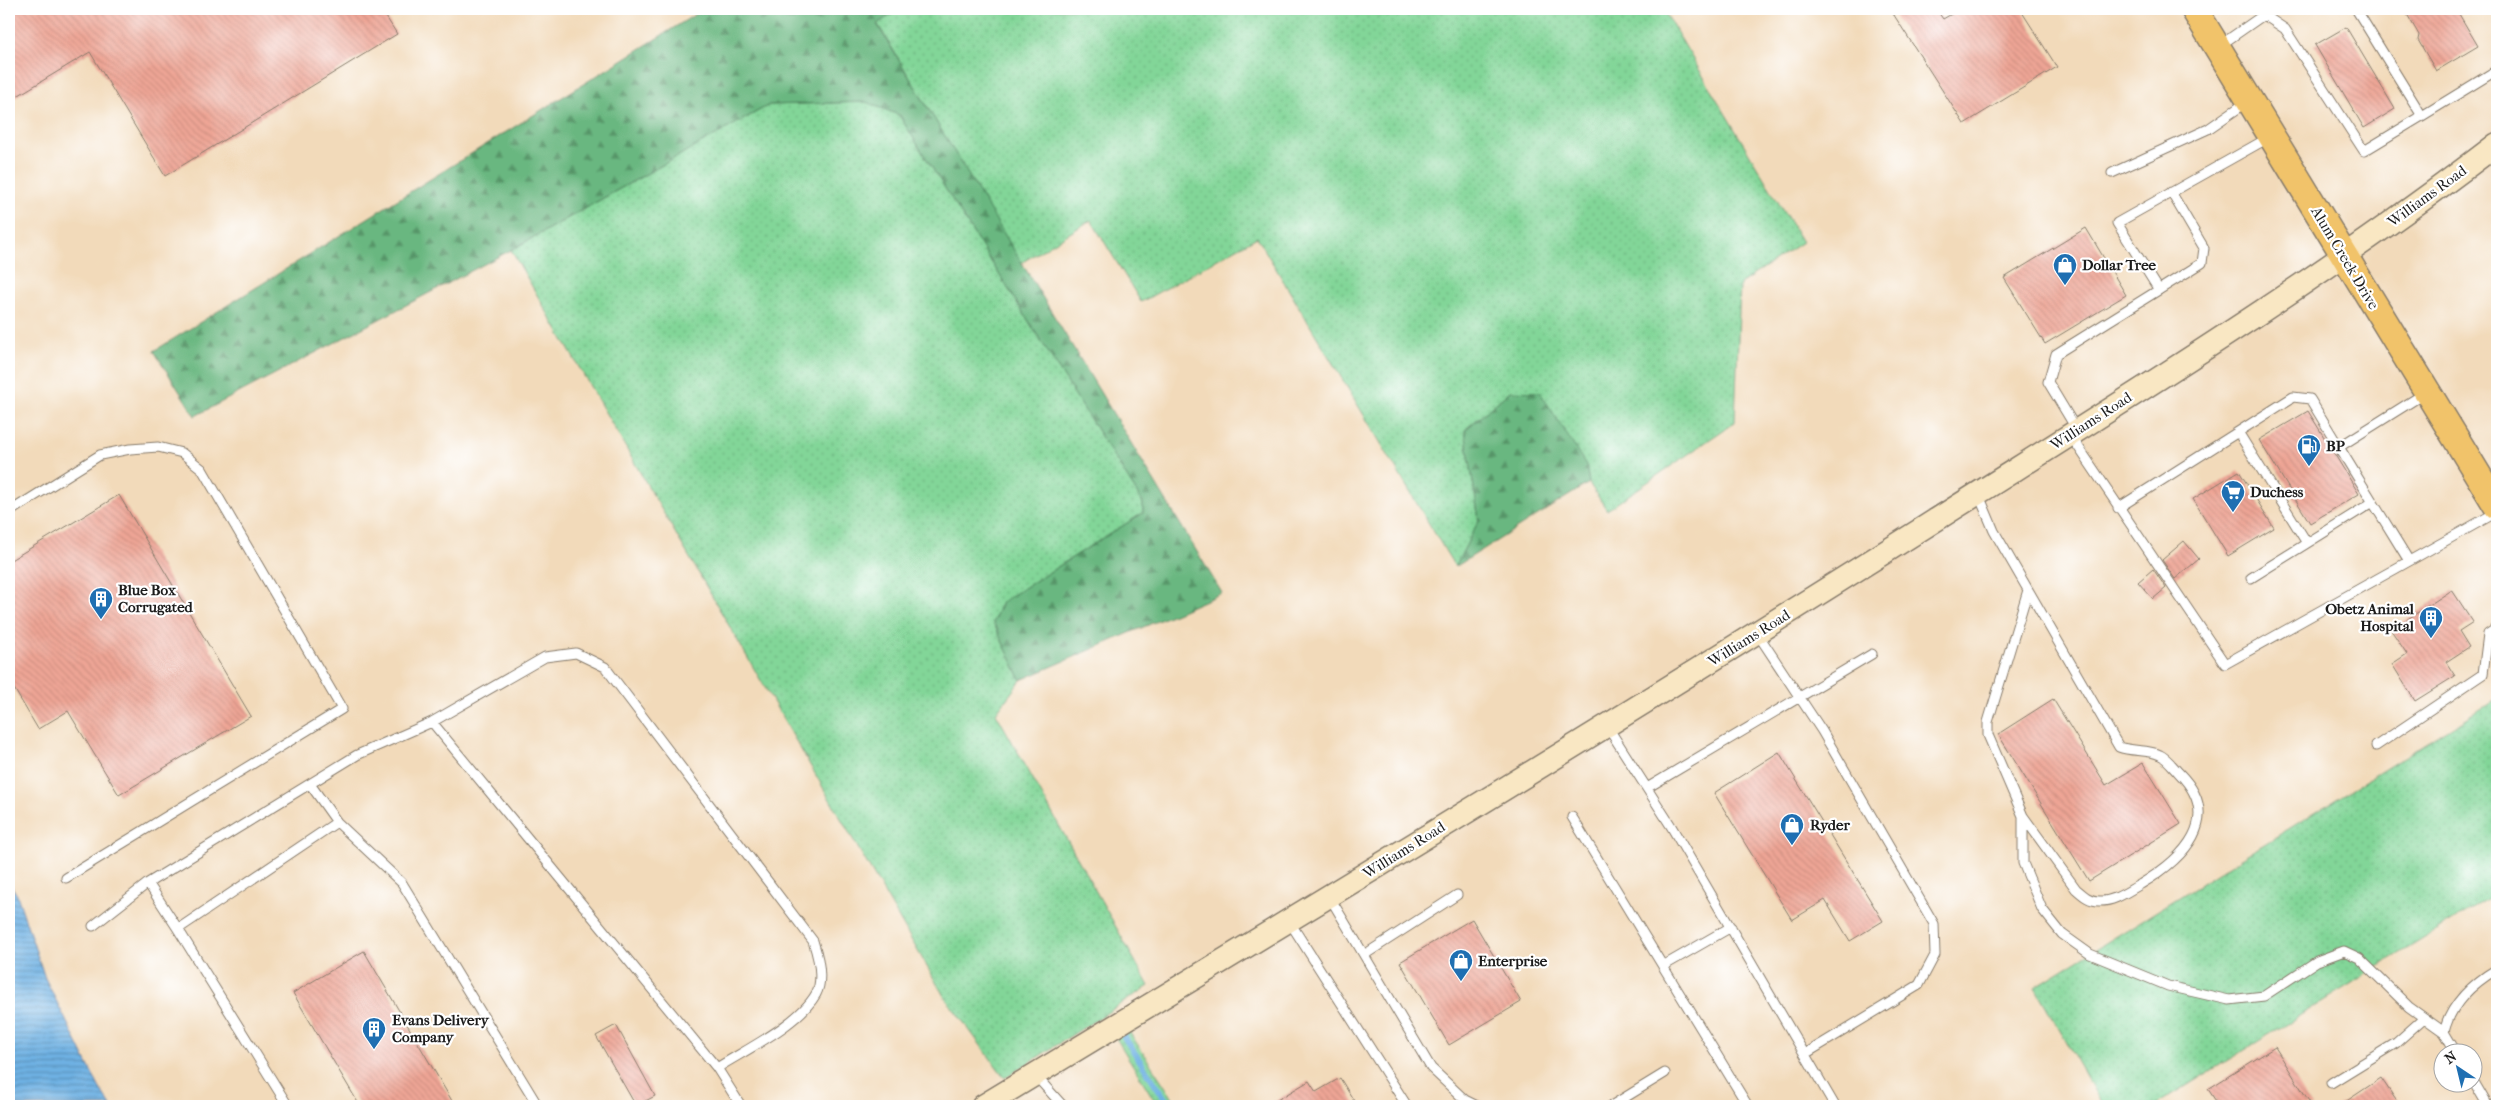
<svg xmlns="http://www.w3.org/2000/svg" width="2506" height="1115" font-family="'IM FELL French Canon',serif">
<defs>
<pattern id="grass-dots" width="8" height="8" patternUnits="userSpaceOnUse" patternTransform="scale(1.25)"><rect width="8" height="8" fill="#82d698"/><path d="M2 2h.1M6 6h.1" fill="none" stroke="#70b782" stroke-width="1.8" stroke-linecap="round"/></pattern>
<pattern id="forest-firs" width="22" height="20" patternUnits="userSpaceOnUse" patternTransform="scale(1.25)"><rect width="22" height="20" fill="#69b780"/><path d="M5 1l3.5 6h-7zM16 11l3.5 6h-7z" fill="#569468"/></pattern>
<pattern id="water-rules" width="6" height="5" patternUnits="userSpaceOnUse" patternTransform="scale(1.25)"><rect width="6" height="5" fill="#6eb1e3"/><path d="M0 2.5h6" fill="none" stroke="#5a8fb7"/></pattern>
<pattern id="building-back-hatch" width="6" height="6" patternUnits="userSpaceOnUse" patternTransform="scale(1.25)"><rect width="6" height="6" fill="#eea595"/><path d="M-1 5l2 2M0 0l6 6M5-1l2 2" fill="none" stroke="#cc8d80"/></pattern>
</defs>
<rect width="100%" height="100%" fill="#fff"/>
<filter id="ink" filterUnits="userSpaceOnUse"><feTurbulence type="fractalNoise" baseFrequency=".02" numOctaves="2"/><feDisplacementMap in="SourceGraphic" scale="10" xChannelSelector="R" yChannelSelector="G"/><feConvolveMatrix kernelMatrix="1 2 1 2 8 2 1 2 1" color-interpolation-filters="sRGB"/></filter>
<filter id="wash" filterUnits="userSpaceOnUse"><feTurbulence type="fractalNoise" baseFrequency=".0096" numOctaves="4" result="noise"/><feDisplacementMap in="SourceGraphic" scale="20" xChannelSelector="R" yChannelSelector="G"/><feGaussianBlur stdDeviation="1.12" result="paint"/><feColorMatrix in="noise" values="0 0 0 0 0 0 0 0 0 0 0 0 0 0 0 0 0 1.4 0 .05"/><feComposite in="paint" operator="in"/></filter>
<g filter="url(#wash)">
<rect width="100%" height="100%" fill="#f2daba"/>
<!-- grass -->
<path fill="url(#grass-dots)" stroke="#4f795a" d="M900 9H1663L1802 242 1740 284 1735 422 1607 510 1589 483 1586 465 1510 391 1465 430 1479 520 1455 567 1257 237 1141 302 1091 220 1021 263 877 23Z
M866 102 899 115 1143 503V513L1002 602 993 622 1021 680 996 713 1149 986 1005 1078 944 996 511 250 769 105Z
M2497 699V893L2154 1106H2103L2035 987Z
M1128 1030 1178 1106H1158L1116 1038Z"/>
<!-- forest -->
<path fill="url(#forest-firs)" stroke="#426a4e" d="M704 9H900L877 24 1222 593 1021 680 993 622 1002 602 1143 513V503L899 115 866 102 769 105 511 250 195 416 154 351Z
M1510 391 1540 392 1586 465 1589 483 1455 567 1479 520 1465 430Z"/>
<!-- water -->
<path fill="url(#water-rules)" stroke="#456680" d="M9 882 17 895 45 978 99 1087 111 1106H9Z"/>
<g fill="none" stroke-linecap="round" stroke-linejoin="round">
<!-- stream -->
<path stroke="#6eb1e3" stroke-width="6" d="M1124 1037 1170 1106"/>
</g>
<g id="blocks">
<!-- building -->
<path fill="url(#building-back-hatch)" d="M9 9H381L397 34 165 176 90 52 9 101Z
M1890 9H1936L1943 19 1960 9H2020L2057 67 1964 124Z
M2404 9H2456L2478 46 2436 71 2418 40 2419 35Z
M2346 27 2395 109 2364 128 2315 45Z
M2086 228 2126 295 2045 344 2004 278Z
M2308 411 2359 494 2310 523 2259 440Z
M2239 471 2274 528 2228 556 2193 499Z
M119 495 251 716 119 795 68 711 38 729 9 680V561Z
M2184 541 2199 559 2175 579 2162 560Z
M2153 569 2166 588 2153 599 2138 582Z
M2452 590 2473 622 2459 631 2469 647 2446 662 2455 676 2415 701 2392 664 2407 654 2391 630Z
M2053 699 2106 785 2143 763 2181 824 2089 881 1998 734Z
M1779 752 1883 921 1850 941 1825 900 1792 920 1714 793Z
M1472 919 1521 1002 1449 1045 1400 962Z
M364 951 455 1106H360L293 993Z
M616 1025 655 1096 636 1106 596 1036Z
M2275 1047 2312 1106H2219L2208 1089Z
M1340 1078 1357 1106H1267L1309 1081 1316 1092Z
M2381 1078 2400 1106H2339Z"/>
</g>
</g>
<g filter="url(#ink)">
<use href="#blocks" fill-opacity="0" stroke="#877b6b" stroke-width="1"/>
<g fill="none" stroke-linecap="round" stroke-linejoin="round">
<!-- lane casing -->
<g stroke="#877b6b" stroke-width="11">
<path id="lane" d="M2260 9 2264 15 2285 29 2364 151 2422 116
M2356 9 2422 116 2497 70
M2219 46 2272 9
M2112 173 2208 129 2247 102
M2159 290 2117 223 2270 137
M2077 430 2048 382 2056 354 2202 263 2204 248 2171 192
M2238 432 2307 543
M2071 436 2225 664 2497 512
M1978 493 1994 531 2119 747C2132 752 2148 749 2160 755 2167 758 2174 768 2179 773 2225 819 2183 859 2141 884 2128 891 2114 902 2099 901 2089 901 2083 895 2076 889L2023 816
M2118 508 2293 397 2310 399 2339 447
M9 512 100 455 130 449 158 447 182 453 202 469 342 709 66 878
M2409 561 2339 447 2425 393
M2251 578 2373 502
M2028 590 1988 722V735L2023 816V863L2042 909 2062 934 2090 954 2168 986 2229 1000 2264 996 2317 961 2344 951 2359 958 2409 1007 2444 1032
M1757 633 1822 731 1934 924 1935 955 1919 985 1805 1054
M432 722 545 657 576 653 605 667 813 941C818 956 824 979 816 994 799 1024 747 1049 717 1068
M1607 726 1671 826 1835 1106
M2376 746 2483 674 2488 634 2497 628
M310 784 337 822
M1647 788 1872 654
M1572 817 1748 1106
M148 883 178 929
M1329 896 1431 1068 1465 1100 1477 1106
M1289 921 1407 1106
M93 926 148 883 357 755 432 722 717 1068 741 1106
M1364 955 1457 895
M1663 966 1731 927
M2456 1052 2444 1032C2451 1003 2472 984 2497 969
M1035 1075 1063 1106
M2474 1082 2488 1106
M2331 1083 2396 1043 2424 1018
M288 1106 178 929 337 822 402 883 538 1106
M1611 1106 1665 1073"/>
</g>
<!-- secondary casing -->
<g stroke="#877b6b" stroke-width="25">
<path id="secondary" d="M983 1106C1297 916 1610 726 1920 530 2115 406 2314 285 2497 144"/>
</g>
<!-- primary casing -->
<g stroke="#877b6b" stroke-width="29">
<path id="primary" d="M2194 9 2497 506"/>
</g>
<!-- lane -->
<use href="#lane" stroke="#fff" stroke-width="9"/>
<!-- secondary -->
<use href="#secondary" stroke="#f9e7c3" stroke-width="22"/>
<!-- primary -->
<use href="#primary" stroke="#f1c36a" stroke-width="26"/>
</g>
</g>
<!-- icons -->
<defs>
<g id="shop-pin" transform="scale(1.25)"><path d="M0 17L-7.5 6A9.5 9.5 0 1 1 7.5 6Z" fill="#1f6fb2" stroke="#fff"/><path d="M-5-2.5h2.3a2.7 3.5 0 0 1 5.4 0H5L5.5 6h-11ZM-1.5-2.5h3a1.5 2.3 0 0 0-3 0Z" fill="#fff"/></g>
<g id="fuel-pin" transform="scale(1.25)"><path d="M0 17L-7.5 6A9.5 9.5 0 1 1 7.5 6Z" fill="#1f6fb2" stroke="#fff"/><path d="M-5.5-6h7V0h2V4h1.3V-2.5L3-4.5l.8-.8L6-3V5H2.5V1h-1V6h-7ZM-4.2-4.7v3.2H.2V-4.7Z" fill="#fff"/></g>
<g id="supermarket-pin" transform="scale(1.25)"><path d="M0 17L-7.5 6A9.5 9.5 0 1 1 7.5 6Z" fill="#1f6fb2" stroke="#fff"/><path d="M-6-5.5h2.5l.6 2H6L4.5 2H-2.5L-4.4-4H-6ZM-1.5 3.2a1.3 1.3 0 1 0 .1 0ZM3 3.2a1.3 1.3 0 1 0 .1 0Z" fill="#fff"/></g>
<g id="building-pin" transform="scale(1.25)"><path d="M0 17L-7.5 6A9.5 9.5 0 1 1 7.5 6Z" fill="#1f6fb2" stroke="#fff"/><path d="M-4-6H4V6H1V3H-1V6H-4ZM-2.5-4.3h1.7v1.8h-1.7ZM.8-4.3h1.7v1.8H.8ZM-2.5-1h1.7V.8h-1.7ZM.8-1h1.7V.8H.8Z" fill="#fff"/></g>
</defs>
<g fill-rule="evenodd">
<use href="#shop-pin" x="2065" y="265"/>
<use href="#fuel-pin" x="2309" y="446"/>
<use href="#supermarket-pin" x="2233" y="492"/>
<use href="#building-pin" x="101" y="599"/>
<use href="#building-pin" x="2431" y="618"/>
<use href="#shop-pin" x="1792" y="825"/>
<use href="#shop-pin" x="1461" y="961"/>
<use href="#building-pin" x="374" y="1029"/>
</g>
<g text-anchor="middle" stroke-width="4.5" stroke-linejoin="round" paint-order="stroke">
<!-- street labels -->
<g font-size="15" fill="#1c1c1c" stroke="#fff">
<text transform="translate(2427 196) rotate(-36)" y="5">Williams Road</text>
<text transform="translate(2345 258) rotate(59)" y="5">Alum Creek Drive</text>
<text transform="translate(2091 421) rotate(-33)" y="5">Williams Road</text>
<text transform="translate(1749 638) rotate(-32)" y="5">Williams Road</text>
<text transform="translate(1404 850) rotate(-32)" y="5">Williams Road</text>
</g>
<!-- poi labels -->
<g font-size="15" font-weight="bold" fill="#1c1c1c" stroke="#fff" text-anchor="start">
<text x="2082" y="270">Dollar Tree</text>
<text x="2326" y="451">BP</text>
<text x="2250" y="497">Duchess</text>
<text x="118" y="595">Blue Box<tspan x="118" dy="17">Corrugated</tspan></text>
<text x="2414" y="614" text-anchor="end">Obetz Animal<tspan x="2414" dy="17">Hospital</tspan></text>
<text x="1810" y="830">Ryder</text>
<text x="1478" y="966">Enterprise</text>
<text x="392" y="1025">Evans Delivery<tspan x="392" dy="17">Company</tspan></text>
</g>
</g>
<!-- margin -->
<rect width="2506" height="1115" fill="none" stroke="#fff" stroke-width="30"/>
<!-- north arrow -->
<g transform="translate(2458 1068) rotate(325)"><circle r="24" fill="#ffffff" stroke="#a4a4a4"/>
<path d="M0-4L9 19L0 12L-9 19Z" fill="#1f6fb2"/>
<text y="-8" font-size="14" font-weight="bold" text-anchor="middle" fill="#1c1c1c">N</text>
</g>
</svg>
